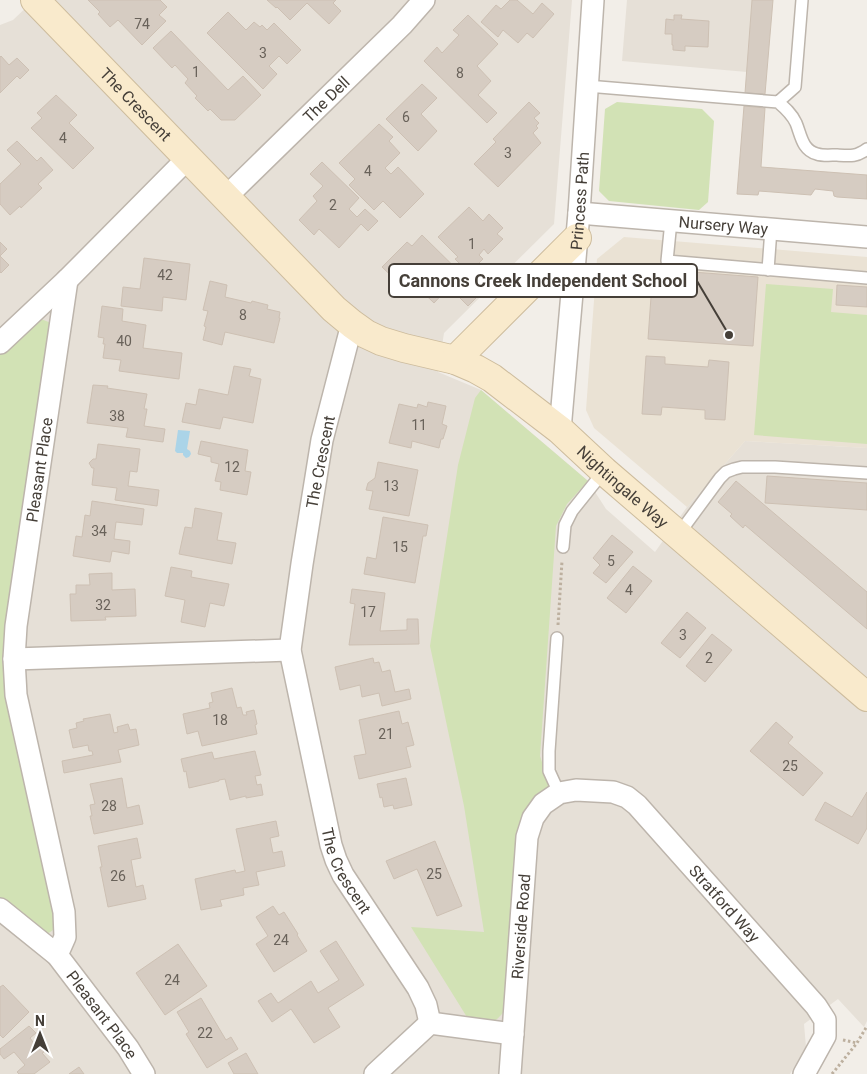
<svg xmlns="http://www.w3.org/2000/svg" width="867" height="1074" font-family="Roboto,sans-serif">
<rect width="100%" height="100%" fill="#f2eee8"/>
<!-- residential -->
<path fill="#e6e0d7" d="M34 0H572L554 224 444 333 438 372 481 390 588 481 606 509 655 552 687 507 745 441 867 448V1021L864 1027 838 999 804 1024 806 1047 790 1074H0V25L13 20Z
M627 0H752L747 72 622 61Z"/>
<!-- education -->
<path fill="#eae2d4" d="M624 237 867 257V448L745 441 687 507 594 428 586 410 597 259Z"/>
<!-- green -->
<path fill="#d2e2b5" d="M617 102 702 109 714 121 708 202 699 210 609 201 599 191 605 109Z
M766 284 833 289 831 312 867 315V444L754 435Z
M37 319H41L51 323 6 646 56 923C54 930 52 932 45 934L0 899V351Z
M481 390 588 481 567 504 556 526 540 756 550 787 538 798 506 1009C493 1026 490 1023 470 1022L411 927 484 932 464 806 430 646 458 465 475 398Z"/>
<!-- water -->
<path fill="#abd4e8" d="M178 430 190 431 187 449 190 451 191 454 189 457 186 458 183 455V453H177L175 451Z"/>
<!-- building -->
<path fill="#d6ccc2" stroke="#cdc0b3" d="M88 0H160L167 7 159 15 166 21 142 45 118 20 110 27 98 14 100 12Z
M267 0H336L333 3 341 11 329 24 307 3 290 20 277 7 276 8Z
M510 0H517L533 14 542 3 554 14 533 38 527 33 518 43 503 30 498 37 481 22 496 5 501 9Z
M752 0H773L765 94 745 93Z
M228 12 246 30 254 22 260 27 262 25 267 30 274 23 301 50 287 64 279 56 269 66 277 74 263 89 207 33Z
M468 15 498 44 477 66 491 81 478 95 497 113 487 123 424 61 437 47 442 53 459 35 453 30Z
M674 15H682L681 19 709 21 708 47 685 46V51L673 50V45H672V34H665L666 19 674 20Z
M171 31 228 90 243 76 261 95 235 120H221L210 109 208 111 195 98 197 96 185 83 188 79 175 65 172 68 153 48Z
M1 56 9 65 17 58 29 70 20 79 17 76 0 93V57Z
M422 84 437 98 421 114 437 131 418 151 386 119Z
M56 95 77 115 69 123 94 148 73 169 31 128 42 118 37 113Z
M529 102 540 113 534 118 539 123 536 126 538 128 533 133 541 143 498 187 474 164 496 142 493 139Z
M744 106 765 108 761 167 867 175V199L837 197 834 196 833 191 815 189 811 195 759 191 758 195 737 194Z
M379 124 393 137 389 141 400 153 385 168 391 174 398 167 424 194 400 218 383 201 374 210 349 185 355 179 339 163Z
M17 141 37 161 41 157 53 170 38 184 42 188 21 208 20 206 10 215 0 204V184L21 164 7 150Z
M322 162 359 198 349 209 357 217 365 209 378 221 368 231 361 224 339 248 319 229 314 235 299 220 317 201 313 196 323 186 310 174Z
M469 207 483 221 489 214 503 228 497 234 503 239 488 254 484 249 479 255 483 259 469 273 455 259 458 257 438 237Z
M422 235 481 293 468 306 449 287 434 303 408 278 401 285 382 267 407 242 412 246Z
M0 242 7 249 0 256Z
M0 256 9 265 1 273 0 272Z
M144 258 190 264 186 300 163 297 162 311 121 306 123 287 140 289Z
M653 269 758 277 753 346 648 339Z
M210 281 227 285 225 297 251 303 252 301 268 305 267 309 280 312 279 318H280L274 343 225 332 222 345 203 340 206 327 204 326 208 311 203 310Z
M837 285 867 287V307L836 305Z
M102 306 123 309 122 321 146 325 143 348 182 353 179 379 119 371 121 360 103 358 105 344H103L104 338 98 337Z
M646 356 665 357V364L708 367 709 360 729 362 725 420 705 419V410L662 407 661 415 642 414Z
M234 366 251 369 249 376 261 379 253 423 223 417 220 429 182 422 186 403 196 405 199 389 228 395Z
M93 385 108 386 107 388 147 394 144 409H147L144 426 165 429 163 442 126 437 128 428 87 423Z
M428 402 446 406 442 424 447 426 443 439H441L439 448 412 441 411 448 389 443 399 404 417 408 418 404 427 407Z
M201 441 248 450 245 471 251 472 247 495 220 490 221 482 215 481 219 464 211 462V457L198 454Z
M98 444 140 449 137 472 130 471 128 486 159 490 157 506 115 500 117 488 92 485 94 468H92L89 463 93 459H96Z
M378 462 418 470 409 516 369 509 373 491 366 490 368 483 375 478Z
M767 476 867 483V510L765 503Z
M736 481 867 592V629L745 525 743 528 730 516 732 514 718 502Z
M92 501 144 509 142 525 116 522 114 539 130 541 129 554 112 551 110 562 73 556 76 536 82 537 85 515 90 516Z
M195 508 222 513 217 540 236 543 232 564 179 554 185 527 192 528Z
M383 517 428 525 426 536H423L415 583 364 574 367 557 376 559Z
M612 535 633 552 606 583 593 573 600 565 593 558Z
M633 566 652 581 626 613 607 598Z
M171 567 192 571 191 577 229 584 224 606 210 603 205 627 181 622 185 600 165 596Z
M112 573V590L135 589 136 616 105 617 106 620 71 621 70 594H76V585H90L89 574Z
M352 589 385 593 380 631 407 630V619H418L419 644 349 645 355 604 350 603Z
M687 612 706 628 680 658 661 643Z
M712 634 732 650 705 682 686 666Z
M373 658 374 663 379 662 382 672 390 670 395 692 409 689 411 699 382 706 379 693 362 697 360 685 340 690 335 667Z
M232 688 237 708 241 707 243 715H247L246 712 254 710 257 724 255 725 257 734 202 746 198 731 187 734 183 714 210 708 209 703 213 702 211 693Z
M399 711 402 724 408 722 414 745 406 747 411 767 359 779 354 756 366 754 359 720Z
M110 714 114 733 118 732 117 727 128 724 130 730 136 729 139 745 118 750 121 762 64 773 62 761 93 755 92 751H89L88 745 73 748 69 730 77 728 76 723 84 721 83 719Z
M776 722 793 737 788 743 823 773 803 796 750 751Z
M255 751 261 775 255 776 257 785 261 784 263 795 246 798V796L230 800 225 779 219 780V781L189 788 186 771 184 772 181 759 212 752 214 759Z
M122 778 127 808 139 805 143 824 94 834 90 816H92L90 805 95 804 90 784Z
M406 778 412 805 394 809 393 805 384 807 382 797 380 798 377 784Z
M867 792V828L858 844 815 820 825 802 852 817Z
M276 821 279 836 270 838 273 853 282 851 285 866 256 872 259 885 243 888 244 895 220 900 222 906 201 910 195 879 235 870 236 873 245 871 236 829Z
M137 838 141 858 131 860 136 887 143 885 146 899 108 907 100 867H102L98 846Z
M435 841 462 906 437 916 417 869 394 879 386 861Z
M273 906 279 915 284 912 298 934 297 935 307 951 274 972 256 944 268 936 256 917Z
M336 941 364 985 328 1008 340 1027 314 1043 291 1009 272 1022 258 1001 271 993 278 1003 311 981 318 993 339 980 320 951Z
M178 944 207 986 165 1015 136 973Z
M3 985 29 1012 3 1038 0 1035V987Z
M201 998 226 1040 231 1037 238 1049 207 1068 186 1034 189 1032 177 1012Z
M29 1026 36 1033 30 1038 36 1046 38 1044 44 1052 42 1053 50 1062 34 1074H19L17 1072 25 1065 14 1052 4 1059 0 1054V1049Z
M246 1053 258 1074H234L228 1063Z
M79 1067 84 1074H69Z"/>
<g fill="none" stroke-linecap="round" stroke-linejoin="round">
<!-- lane casing -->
<g stroke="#bdb5ac" stroke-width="14">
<path id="lane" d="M587 86 778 102C785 108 792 114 796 123 801 135 802 150 817 154 823 156 831 155 837 155 850 156 856 157 867 149
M778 102 795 87 802 0
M671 221 667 261 867 278
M768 270 771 229
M678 535 720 478 726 472 734 469 742 467H775L867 473
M563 547 565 525 572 511 604 471
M557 638 549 751V771L559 793"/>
</g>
<!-- street casing -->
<g stroke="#bdb5ac" stroke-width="24">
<g id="street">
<path id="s1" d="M226 197 402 25 424 0"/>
<path id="s2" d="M579 213 867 237"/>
<path id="s3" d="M352 324 322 440 302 564 290 650 331 845 336 860 343 875 418 988 426 1005 430 1023"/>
<path d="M0 343 67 280 188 158"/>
<path id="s4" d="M560 430 579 213 593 0"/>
<path d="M14 659 290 650"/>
<path id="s5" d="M0 909 57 955 128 1048 144 1074"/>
<path id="s6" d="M57 955 65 937 64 912 16 695 14 659 16 626 67 280"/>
<path d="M375 1074 430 1023 513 1034"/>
<path id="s7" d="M510 1074 527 837 533 818 543 804 559 793 576 790 613 792 627 797 637 805 816 1006 825 1020V1036L804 1074"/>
</g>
</g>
<!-- secondary casing -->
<g stroke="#cdbc9d" stroke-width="30">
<g id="secondary">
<path id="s8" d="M35 0 334 309 352 324 366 334 381 341 404 348 455 360 476 369 492 378 560 430 604 471 867 697"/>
<path d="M455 360 577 238"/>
</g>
</g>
<!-- path -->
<path stroke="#bdb09f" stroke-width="3" stroke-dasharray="2.5 2.5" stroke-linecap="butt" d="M558 625 562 561
M843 1040 857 1043
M832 1074 857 1043 867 1026"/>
<!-- lane -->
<use href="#lane" stroke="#fff" stroke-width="11"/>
<!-- street -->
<use href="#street" stroke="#fff" stroke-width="21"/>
<!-- secondary -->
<use href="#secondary" stroke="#f9eacc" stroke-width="28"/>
</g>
<g text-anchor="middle" stroke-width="4" stroke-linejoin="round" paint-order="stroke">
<!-- number labels -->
<g font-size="14" fill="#69625a">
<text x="142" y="29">74</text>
<text x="263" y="58">3</text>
<text x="196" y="77">1</text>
<text x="460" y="78">8</text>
<text x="406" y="122">6</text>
<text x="63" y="143">4</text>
<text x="508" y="158">3</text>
<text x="368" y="176">4</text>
<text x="333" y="210">2</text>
<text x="472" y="249">1</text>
<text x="165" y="280">42</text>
<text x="243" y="320">8</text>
<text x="124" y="346">40</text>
<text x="117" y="421">38</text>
<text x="419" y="430">11</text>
<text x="232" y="472">12</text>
<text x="391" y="491">13</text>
<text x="99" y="536">34</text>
<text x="400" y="552">15</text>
<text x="611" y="566">5</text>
<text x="629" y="595">4</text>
<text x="103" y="610">32</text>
<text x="368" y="617">17</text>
<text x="683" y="640">3</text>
<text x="709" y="663">2</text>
<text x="220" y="725">18</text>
<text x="386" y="739">21</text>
<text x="790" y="771">25</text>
<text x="109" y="811">28</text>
<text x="434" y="879">25</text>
<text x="118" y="881">26</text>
<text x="281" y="945">24</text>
<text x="172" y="985">24</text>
<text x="205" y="1038">22</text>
</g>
<!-- street labels -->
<g font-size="16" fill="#453f38" stroke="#fff">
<text dy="6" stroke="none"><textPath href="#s1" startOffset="140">The Dell</textPath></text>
<text dy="6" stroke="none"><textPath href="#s8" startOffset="145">The Crescent</textPath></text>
<text dy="6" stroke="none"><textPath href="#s4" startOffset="230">Princess Path</textPath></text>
<text dy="6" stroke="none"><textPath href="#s2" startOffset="145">Nursery Way</textPath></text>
<text transform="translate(320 462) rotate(-79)" y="6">The Crescent</text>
<text dy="6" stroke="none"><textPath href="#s6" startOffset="494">Pleasant Place</textPath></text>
<text dy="6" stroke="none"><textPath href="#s8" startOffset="775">Nightingale Way</textPath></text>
<text dy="6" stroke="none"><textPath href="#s3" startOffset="561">The Crescent</textPath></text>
<text dy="6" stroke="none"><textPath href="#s7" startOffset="508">Stratford Way</textPath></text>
<text dy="6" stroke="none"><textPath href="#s7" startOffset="148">Riverside Road</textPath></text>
<text dy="6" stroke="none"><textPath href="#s5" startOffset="148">Pleasant Place</textPath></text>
</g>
</g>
<!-- callouts -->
<path fill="none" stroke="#453f38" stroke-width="2" d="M729 335L697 281"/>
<circle fill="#453f38" stroke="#fff" stroke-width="2" cx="729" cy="335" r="5"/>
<rect fill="#fff" stroke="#453f38" stroke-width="2" x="389" y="264" width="308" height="33" rx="5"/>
<g font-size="18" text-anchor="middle" font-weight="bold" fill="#453f38">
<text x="543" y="287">Cannons Creek Independent School</text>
</g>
<!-- north arrow -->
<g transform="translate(40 1034)" stroke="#ffffff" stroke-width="4" paint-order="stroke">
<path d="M0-4L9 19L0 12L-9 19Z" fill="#453f38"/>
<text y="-8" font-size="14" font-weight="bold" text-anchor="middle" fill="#453f38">N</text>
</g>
</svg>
